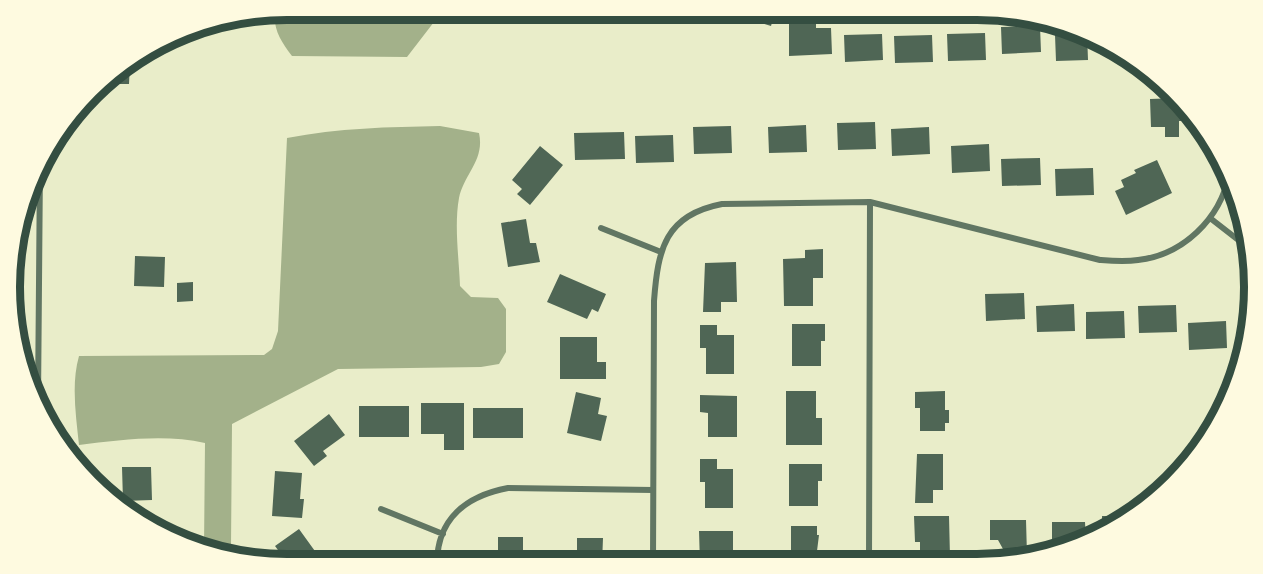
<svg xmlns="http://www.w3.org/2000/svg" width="1263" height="574" font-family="'Public Sans',sans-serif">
<rect width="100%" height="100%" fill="#e9edc9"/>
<!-- water -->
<path fill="#a3b18a" d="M287 9H444L407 57 292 56C281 41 273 30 275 11Z
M440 126 479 133C485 160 464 174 459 198 454 226 459 258 460 286L471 297 498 298 506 309V352L499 364 481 367 338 369 232 424 231 547 236 555 204 549 205 443C165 434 120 440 79 445 76 416 71 384 79 356L264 355 272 349 278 331 287 138C338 128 389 127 440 126Z"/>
<!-- building -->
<path fill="#4f6655" d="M738 9H776L771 26 736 15Z
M816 22V28H831L832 54 789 56V23Z
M1040 26 1041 52 1002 54 1001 27Z
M1067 27 1082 30 1087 33 1088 60 1056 61 1055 35H1067Z
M985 33 986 60 948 61 947 34Z
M882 34 883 60 845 62 844 35Z
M932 35 933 62 895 63 894 36Z
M130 63 129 84H107V76Z
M1178 98 1184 108 1185 121H1179V137H1165V127H1151L1150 99Z
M875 122 876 149 838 150 837 123Z
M806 125 807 152 769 153 768 127Z
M731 126 732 153 694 154 693 127Z
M929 127 930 154 892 156 891 129Z
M624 132 625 159 575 160 574 133Z
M673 135 674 162 636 163 635 136Z
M989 144 990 171 952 173 951 146Z
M540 146 563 165 530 205 517 194 522 189 512 180Z
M1040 158 1041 185 1002 186 1001 159Z
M1157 160 1172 193 1126 215 1115 191 1124 187 1121 180 1136 173 1134 170Z
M1093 168 1094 195 1056 196 1055 169Z
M526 219 530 243H536L540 262 508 267 501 223Z
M823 249V278H813V306H784L783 259 805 258V250Z
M135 256 165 257 164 287 134 286Z
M736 262 737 302H721V312H703L705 263Z
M560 274 606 294 598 312 592 309 587 319 547 302Z
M193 282V301L177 302V283Z
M1024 293 1025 319 986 321 985 294Z
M1074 304 1075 331 1037 332 1036 306Z
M1176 305 1177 332 1139 333 1138 306Z
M1124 311 1125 338 1086 339V312Z
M1226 321 1227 348 1189 350 1188 323Z
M792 324H825V341H821V366H792Z
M700 325H717V335H734V374H706V348H700Z
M560 337H597V362H606V379H560Z
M786 391H816V418H822V445H786Z
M945 391V410H949V423H945V431H920V408H915V392Z
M576 392 601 398 598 414 607 416 601 441 567 433Z
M700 395 737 396V437H708V413L700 412Z
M421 403H464V450H444V434H421Z
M359 406H409V437H359Z
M473 408H523V438H473Z
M329 414 345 435 323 451 327 456 314 466 294 441Z
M917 454H943V490H933V503H915Z
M700 459H717V469H733V508H705V482H700Z
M789 464H822V481H818V506H789Z
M122 467H151L152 500 123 501Z
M275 471 302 473 300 499H304L302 518 272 516Z
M914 516H949L950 557 920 558V542H915Z
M1102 516H1130L1102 532Z
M990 520H1026L1027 555 1014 556V549H1003L998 540H990Z
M1052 522H1085L1086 542 1067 548H1052Z
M791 526H817V535H819L817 551H823V563H791Z
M299 529 325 565H289L275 546Z
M699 531H733V550H730V564H700Z
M498 537H523V564H498Z
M577 538H603L602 564H577Z"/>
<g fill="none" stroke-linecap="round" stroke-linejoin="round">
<!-- minor -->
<path stroke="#617663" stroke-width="6" d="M1210 218 1246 246
M601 228 661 252
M38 402 40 164
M381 509 443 534
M869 563 870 202
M437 564C437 519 466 496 508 488L653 490
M653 564 654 301C658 249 665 215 722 204L870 202 1100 260C1113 261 1125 262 1138 260 1183 255 1220 219 1229 175"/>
</g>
<!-- crop -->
<path d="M0 0H1263V574H0ZM287 20H977A267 267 0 0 1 1244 287V287A267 267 0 0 1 977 554H287A267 267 0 0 1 20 287V287A267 267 0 0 1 287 20Z" fill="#fefae0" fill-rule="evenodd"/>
<path fill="none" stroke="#344e41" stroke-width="8" d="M287 20H977A267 267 0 0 1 1244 287V287A267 267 0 0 1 977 554H287A267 267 0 0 1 20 287V287A267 267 0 0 1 287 20Z"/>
</svg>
